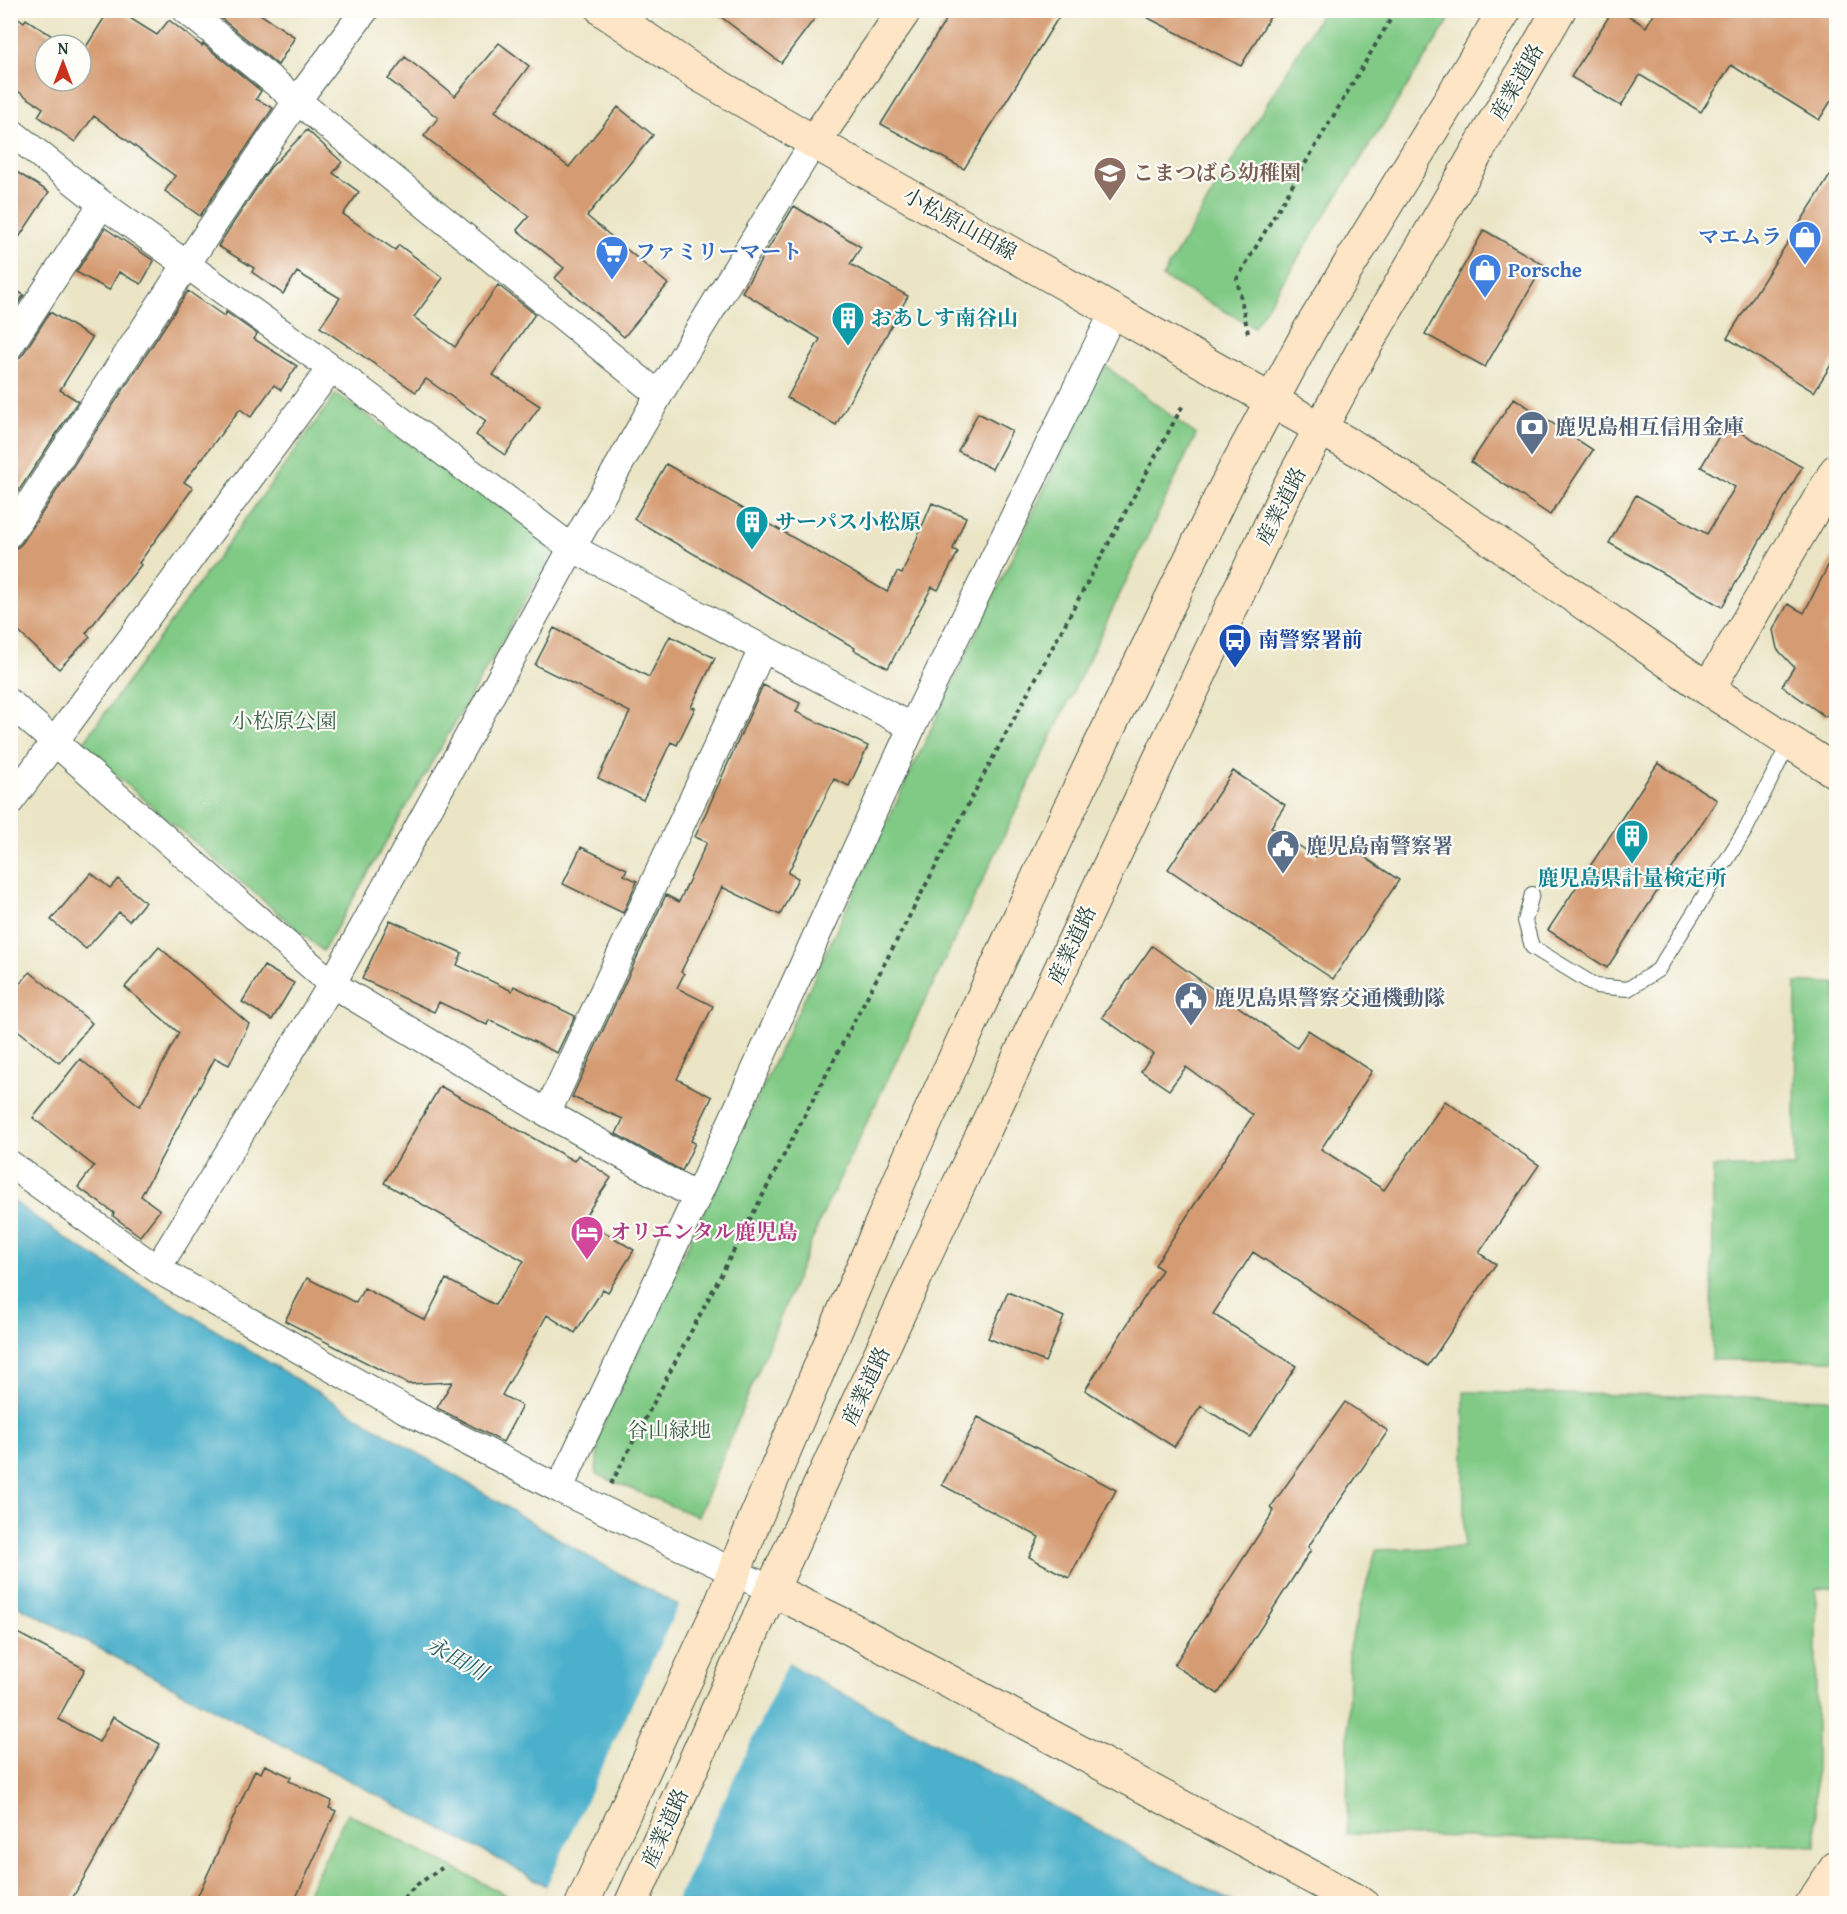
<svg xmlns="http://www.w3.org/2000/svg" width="1847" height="1914" font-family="'Gentium Book Plus','Noto Serif JP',serif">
<rect width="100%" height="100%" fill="#fdfcf7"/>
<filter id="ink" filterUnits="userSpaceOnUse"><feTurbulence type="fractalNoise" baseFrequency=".0167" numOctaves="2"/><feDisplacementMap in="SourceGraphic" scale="12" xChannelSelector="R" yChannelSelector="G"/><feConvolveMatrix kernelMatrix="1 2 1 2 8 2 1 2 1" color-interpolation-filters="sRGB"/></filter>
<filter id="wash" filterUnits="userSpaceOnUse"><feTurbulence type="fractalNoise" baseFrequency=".008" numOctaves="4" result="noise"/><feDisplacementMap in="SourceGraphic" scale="24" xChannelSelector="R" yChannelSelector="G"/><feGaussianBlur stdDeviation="1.35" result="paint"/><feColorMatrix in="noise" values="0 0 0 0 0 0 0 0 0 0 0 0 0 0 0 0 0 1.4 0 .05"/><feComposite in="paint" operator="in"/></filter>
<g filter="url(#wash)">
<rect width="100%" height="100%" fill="#ebe5c6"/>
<!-- green -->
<path fill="#81ca86" stroke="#50845d" stroke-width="1.5" d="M1323 11H1455L1254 327 1162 277Z
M1103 364 1196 435 821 1218 698 1517 596 1474 599 1434Z
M336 394 557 546 323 951 81 746Z
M1796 983H1836V1360H1712L1713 1167H1795Z
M1464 1392 1836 1399V1587L1816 1589V1846L1347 1834 1349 1647 1376 1550 1464 1547Z
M347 1813 521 1903H303Z"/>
<!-- water -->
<path fill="#4bb0cb" stroke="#357680" stroke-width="1.5" d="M10 1199 69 1241 592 1559 1234 1903H577L504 1862 11 1602Z"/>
<!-- pier -->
<path fill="#ebe5c6" d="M680 1602 789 1661 675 1904H571L545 1889Z"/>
<g id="blocks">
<!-- building -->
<path fill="#d59b72" d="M109 10H117L157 35 169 20 202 46 203 44 261 91 256 99 273 108 200 216 165 191 175 176 94 116 75 142 38 116 43 108 10 86V12L24 22 26 19 66 45H45V81H81V55Z
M229 10H254L295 37 278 65 222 19Z
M712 10H821L781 63Z
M952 10H1063L964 169 881 124Z
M1133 10H1274L1241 66Z
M1613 10H1620L1646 27 1656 10H1836V93L1819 120 1731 65 1701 112 1640 75 1621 106 1571 77Z
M499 43 529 66 495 111 569 167 618 107 653 135 587 216 668 284 624 337 555 278 564 268 517 230 529 216 424 136 438 118 388 79 405 57 455 96Z
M307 130 342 162 333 173 359 192 343 214 395 250 399 245 443 278 414 317 455 347 498 285 535 314 493 375 540 406 505 455 476 435 486 421 426 379 416 392 320 327 340 298 297 272 283 294 252 272 254 268 218 246 270 168Z
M1836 166V357L1814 392 1727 338Z
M10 168 49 192 10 251Z
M794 206 861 247 850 264 908 296 836 425 787 398 820 339 742 292Z
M105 228 154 261 141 284 119 272 109 290 76 272Z
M1484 230 1544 265 1485 367 1425 334Z
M10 287 24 295 10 315Z
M188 291 224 316 226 312 257 334 254 339 297 366 281 390 274 385 251 417 240 409 184 482 193 488 139 563 141 565 86 633 90 637 59 669 10 624V549L18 547 23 542Z
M50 312 92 338 60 390 78 401 10 504V361L18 359 23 354Z
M1514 398 1593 450 1550 515 1471 462Z
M978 413 1012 431 992 469 958 451Z
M1726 424 1802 467 1722 607 1609 543 1636 495 1707 534 1735 487 1701 467Z
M666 464 887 592 897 572 902 574 932 503 966 517 953 549 958 552 938 590 932 587 888 668 854 650 855 648 634 519Z
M1836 550V704L1826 717 1782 686 1794 667 1777 649 1773 630 1788 604 1804 613Z
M554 628 649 677 670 636 715 658 691 707 695 708 677 745 671 742 643 800 598 778 630 712 535 665Z
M763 685 800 703 796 712 868 746 849 786 834 779 788 873 798 878 780 915 722 887 681 972 684 974 677 988 713 1006 677 1079 712 1097 691 1141 695 1143 682 1171 616 1134 623 1119 572 1097 666 895 679 902 707 842 695 837Z
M1658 763 1717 800 1607 968 1548 930Z
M1233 771 1285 805 1271 827 1316 857 1331 835 1399 880 1333 979 1168 869Z
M581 847 627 869 624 875 637 881 623 913 563 884Z
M91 873 110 888 118 879 145 902 129 921 119 912 86 949 51 920Z
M390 920 462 953 457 965 512 991 514 986 575 1016 557 1053 489 1020 487 1025 439 1002 434 1012 362 979Z
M1152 946 1297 1048 1308 1030 1372 1071 1321 1149 1384 1190 1445 1101 1539 1165 1479 1253 1496 1264 1428 1366 1253 1252 1213 1314 1296 1366 1250 1437 1201 1406 1174 1447 1085 1390 1162 1270 1155 1265 1253 1115 1186 1067 1169 1090 1141 1071 1153 1054 1102 1017Z
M159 947 249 1024 229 1065 215 1058 141 1196 160 1210 140 1236 113 1216 114 1213 78 1187 94 1166 33 1118 80 1059 140 1106 179 1033 125 987Z
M264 966 294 983 272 1020 242 1002Z
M30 972 92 1023 59 1063 10 1024V995Z
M440 1086 574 1161 578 1155 611 1178 583 1219 634 1250 608 1292 603 1289 575 1333 547 1315 502 1395 522 1406 503 1442 437 1408 452 1382 408 1384 285 1321 307 1278 356 1303 364 1288 425 1320 446 1279 495 1305 524 1261 384 1183Z
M1008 1292 1064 1317 1045 1362 988 1338Z
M1345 1402 1388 1431 1308 1547 1311 1550 1218 1694 1174 1665 1274 1511 1270 1508Z
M978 1417 1116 1490 1069 1578 1029 1557 1039 1537 942 1485Z
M10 1629 85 1669 58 1719 99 1742 113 1717 160 1744 69 1904H10Z
M265 1765 291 1777 289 1781 332 1801 329 1808 336 1811 293 1904H194L255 1770 261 1773Z"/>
</g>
</g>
<g filter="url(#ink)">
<use href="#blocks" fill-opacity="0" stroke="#3e564a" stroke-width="1.5"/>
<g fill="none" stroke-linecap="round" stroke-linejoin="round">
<!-- lane casing -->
<g stroke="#3e564a" stroke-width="16">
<path id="lane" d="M1532 894 1525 921 1532 947 1596 986 1628 989 1658 970 1746 829 1790 741"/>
</g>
<!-- street casing -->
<g stroke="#3e564a" stroke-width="29">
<path id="street" d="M186 10 659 395
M10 131 102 204 331 368 572 548 912 727
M10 345 102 204
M10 533 186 265 296 102 365 10
M10 703 332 984 547 1113 697 1197
M10 802 331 368
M547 1113 763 648
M10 1164 157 1269 404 1409 559 1489 772 1590
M157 1269 332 984 572 548 659 395 814 142
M559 1489 697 1197 912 727 1114 311"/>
</g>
<!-- secondary casing -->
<g stroke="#3e564a" stroke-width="35">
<path id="secondary" d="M603 10 698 74 814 142 1380 462 1708 689 1836 772
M814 142 905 10
M1708 689 1836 471
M772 1590 844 1625 1362 1904
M582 1904 722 1602 756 1517 911 1154 1067 814 1226 486 1309 331 1505 10
M631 1904 756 1624 927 1252 1284 496 1360 355 1559 10
M1812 1904 1836 1868"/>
</g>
<!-- path -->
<path stroke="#3e564a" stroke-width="4" stroke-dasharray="4.5 4.5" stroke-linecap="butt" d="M1248 333 1237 279 1396 10
M611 1484 981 780 1183 405
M397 1904 418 1884 442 1868"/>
<!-- lane -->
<use href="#lane" stroke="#fff" stroke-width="14"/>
<!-- street -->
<use href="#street" stroke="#fff" stroke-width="27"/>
<!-- secondary -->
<use href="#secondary" stroke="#fde5c5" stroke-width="33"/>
</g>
</g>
<!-- icons -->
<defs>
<g id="school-pin" transform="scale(1.725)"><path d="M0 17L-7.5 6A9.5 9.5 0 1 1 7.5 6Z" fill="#8d6e63" stroke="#fdfcf7"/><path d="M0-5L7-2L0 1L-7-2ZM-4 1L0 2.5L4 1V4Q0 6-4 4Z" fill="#fff"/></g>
<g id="shop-pin" transform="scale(1.725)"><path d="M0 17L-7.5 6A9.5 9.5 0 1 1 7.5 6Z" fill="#3f7fe0" stroke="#fdfcf7"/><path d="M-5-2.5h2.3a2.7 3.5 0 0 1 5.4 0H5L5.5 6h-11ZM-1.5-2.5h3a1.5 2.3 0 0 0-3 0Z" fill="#fff"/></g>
<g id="supermarket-pin" transform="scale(1.725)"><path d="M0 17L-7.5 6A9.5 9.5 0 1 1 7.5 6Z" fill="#3f7fe0" stroke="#fdfcf7"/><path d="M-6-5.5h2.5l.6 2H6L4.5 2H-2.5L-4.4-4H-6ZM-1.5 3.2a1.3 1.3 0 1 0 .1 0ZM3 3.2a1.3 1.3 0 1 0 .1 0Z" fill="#fff"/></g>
<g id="building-pin" transform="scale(1.725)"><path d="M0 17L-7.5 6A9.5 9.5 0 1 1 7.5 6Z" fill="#0f9aa8" stroke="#fdfcf7"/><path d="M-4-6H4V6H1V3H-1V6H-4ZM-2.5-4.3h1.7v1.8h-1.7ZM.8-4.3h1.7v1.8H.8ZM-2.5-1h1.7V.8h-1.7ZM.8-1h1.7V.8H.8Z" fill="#fff"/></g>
<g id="bank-pin" transform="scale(1.725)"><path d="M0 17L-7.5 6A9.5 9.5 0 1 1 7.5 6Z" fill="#5c6f8a" stroke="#fdfcf7"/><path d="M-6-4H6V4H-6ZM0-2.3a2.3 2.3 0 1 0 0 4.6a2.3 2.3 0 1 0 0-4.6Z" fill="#fff"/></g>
<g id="bus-pin" transform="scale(1.725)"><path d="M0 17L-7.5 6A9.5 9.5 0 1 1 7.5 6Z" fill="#1a4fb4" stroke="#fdfcf7"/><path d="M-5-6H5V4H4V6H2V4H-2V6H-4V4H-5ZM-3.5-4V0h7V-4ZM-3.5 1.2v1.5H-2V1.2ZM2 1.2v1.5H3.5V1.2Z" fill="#fff"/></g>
<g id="civic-pin" transform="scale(1.725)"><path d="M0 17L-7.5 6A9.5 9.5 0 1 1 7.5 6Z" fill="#5c6f8a" stroke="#fdfcf7"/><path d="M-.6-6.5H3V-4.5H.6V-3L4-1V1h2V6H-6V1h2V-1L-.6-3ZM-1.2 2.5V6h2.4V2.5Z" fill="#fff"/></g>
<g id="hotel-pin" transform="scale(1.725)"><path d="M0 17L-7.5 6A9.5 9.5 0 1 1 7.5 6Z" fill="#d1479c" stroke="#fdfcf7"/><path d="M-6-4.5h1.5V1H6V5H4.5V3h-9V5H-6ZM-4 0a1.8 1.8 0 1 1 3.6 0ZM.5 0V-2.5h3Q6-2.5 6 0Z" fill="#fff"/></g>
</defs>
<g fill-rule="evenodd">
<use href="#school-pin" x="1110" y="173"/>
<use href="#shop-pin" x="1805" y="237"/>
<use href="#supermarket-pin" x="612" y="252"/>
<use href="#shop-pin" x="1485" y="270"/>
<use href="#building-pin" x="848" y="318"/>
<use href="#bank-pin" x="1532" y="427"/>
<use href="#building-pin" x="752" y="522"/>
<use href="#bus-pin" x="1235" y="640"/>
<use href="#building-pin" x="1632" y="836"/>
<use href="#civic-pin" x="1283" y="846"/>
<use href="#civic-pin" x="1191" y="998"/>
<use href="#hotel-pin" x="587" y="1232"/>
</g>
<g text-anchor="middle" stroke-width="4.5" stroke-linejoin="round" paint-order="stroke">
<!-- street labels -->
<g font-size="21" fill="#1f3d34" stroke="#fdfcf7">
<text transform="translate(1517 82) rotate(-60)" y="7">産業道路</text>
<text transform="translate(960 224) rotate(29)" y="7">小松原山田線</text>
<text transform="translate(1281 506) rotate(-63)" y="7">産業道路</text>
<text transform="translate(1072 945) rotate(-65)" y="7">産業道路</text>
<text transform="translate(866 1386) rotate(-65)" y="7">産業道路</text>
<text transform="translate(665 1828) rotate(-66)" y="7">産業道路</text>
</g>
<!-- education labels -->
<g font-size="21" font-weight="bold" fill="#785e54" stroke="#fdfcf7" text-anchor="start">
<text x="1133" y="180">こまつばら幼稚園</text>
</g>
<!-- shop labels -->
<g font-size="21" font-weight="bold" fill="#366cbe" stroke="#fdfcf7" text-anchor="start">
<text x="1782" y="244" text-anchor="end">マエムラ</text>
<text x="635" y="259">ファミリーマート</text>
<text x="1508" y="277">Porsche</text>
</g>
<!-- culture labels -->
<g font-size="21" font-weight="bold" fill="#0d838f" stroke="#fdfcf7" text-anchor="start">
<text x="871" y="325">おあしす南谷山</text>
<text x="775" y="529">サーパス小松原</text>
<text x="1632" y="885" text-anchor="middle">鹿児島県計量検定所</text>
</g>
<!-- service labels -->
<g font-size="21" font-weight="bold" fill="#4e5e75" stroke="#fdfcf7" text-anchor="start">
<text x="1555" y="434">鹿児島相互信用金庫</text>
<text x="1306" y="853">鹿児島南警察署</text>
<text x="1214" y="1005">鹿児島県警察交通機動隊</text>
</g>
<!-- transit labels -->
<g font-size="21" font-weight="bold" fill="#164399" stroke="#fdfcf7" text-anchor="start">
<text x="1258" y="647">南警察署前</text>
</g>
<!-- park labels -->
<g font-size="21" fill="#386048" stroke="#fdfcf7">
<text x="284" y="728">小松原公園</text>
<text x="669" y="1437">谷山緑地</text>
</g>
<!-- hotel labels -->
<g font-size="21" font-weight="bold" fill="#b23c85" stroke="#fdfcf7" text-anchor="start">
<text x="610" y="1239">オリエンタル鹿児島</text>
</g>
<!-- water labels -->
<g font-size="22" font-style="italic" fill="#2c6061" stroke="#fdfcf7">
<text transform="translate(457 1658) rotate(29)" y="8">永田川</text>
</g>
</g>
<!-- margin -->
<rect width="1847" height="1914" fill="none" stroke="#fdfcf7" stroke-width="36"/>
<!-- north arrow -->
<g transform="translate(63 63)"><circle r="28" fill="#fdfcf7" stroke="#a4b0a9" stroke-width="1.5"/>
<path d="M0-4.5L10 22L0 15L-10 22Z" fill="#c8321e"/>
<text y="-9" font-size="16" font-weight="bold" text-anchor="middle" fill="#1f3d34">N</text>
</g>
</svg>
